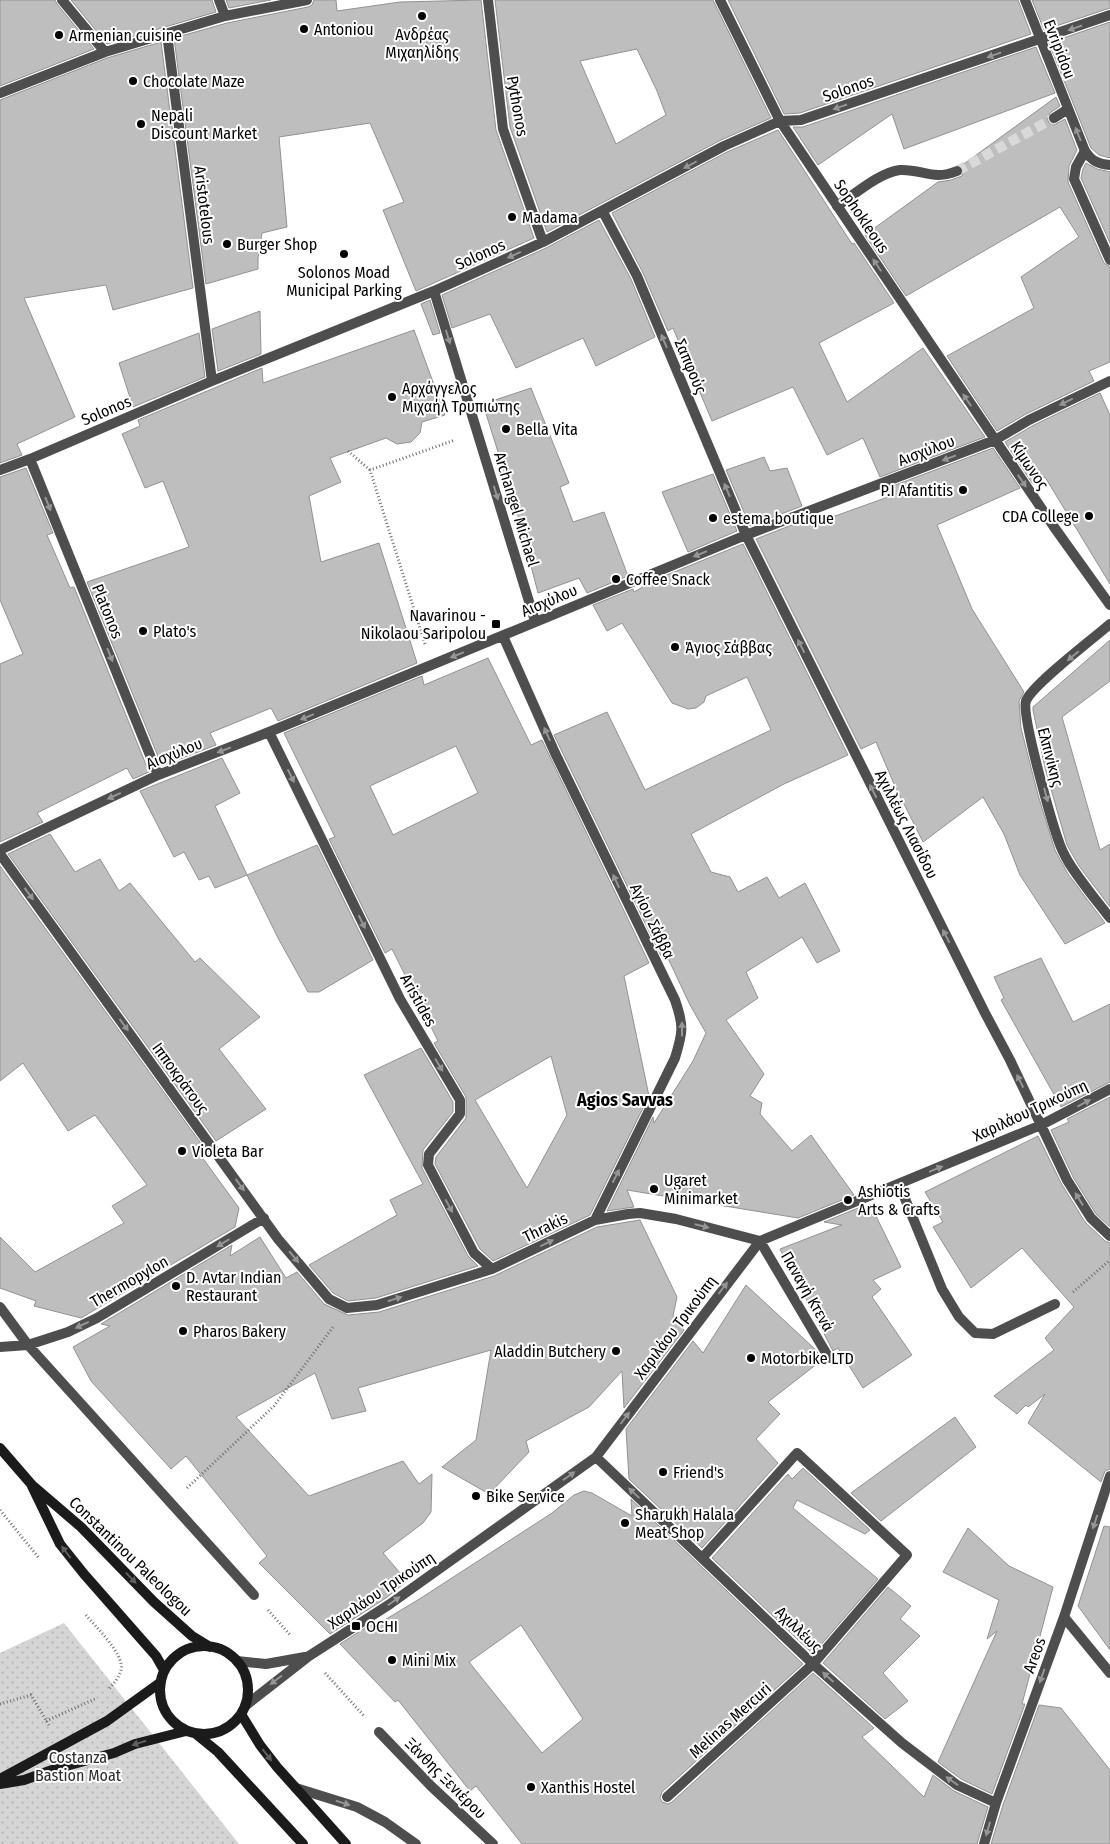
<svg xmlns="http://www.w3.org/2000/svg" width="1110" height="1844" font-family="'Fira Sans Condensed',sans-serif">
<defs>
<pattern id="park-dots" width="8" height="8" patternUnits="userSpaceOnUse" patternTransform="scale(1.25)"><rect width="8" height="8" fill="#d5d5d5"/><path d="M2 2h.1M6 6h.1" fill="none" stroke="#b5b5b5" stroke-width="1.8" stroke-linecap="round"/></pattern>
</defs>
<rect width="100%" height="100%" fill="#fff"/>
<!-- park -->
<path fill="url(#park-dots)" d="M64 1623 239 1844H0V1653Z"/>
<!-- building -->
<path fill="#bebebe" stroke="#929292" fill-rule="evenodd" d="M0 0H55L57 4 94 49 0 86Z
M71 0H212L216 12 107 44Z
M226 0H271L229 8Z
M314 0H336L337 11 400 2 481 0 496 130 534 238 416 291 383 210 404 202 370 123 279 137 287 227 262 233 258 258V269L206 284 174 38 227 23 308 7 312 5Z
M495 0H713L771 118 721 140 547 232 510 127ZM637 49 657 91 666 115 616 144 580 61Z
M728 0H1018L1031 34 800 113 784 114Z
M1032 0H1110V8L1044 30Z
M1110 22V158L1099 155 1091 148 1049 43Z
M161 42 193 288 113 310 106 285 24 298 75 417 17 444 22 455 0 463V100L107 58Z
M1036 47 1055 93 904 149 892 114 818 165 793 127H803Z
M1056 97 1060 106 1050 113 1047 119 1050 124 1054 125 1065 119 1077 150 1069 166 1068 182 1104 263 1110 267V362L1089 371 1094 381 1026 414 997 431 947 356 1034 308 1021 277 1079 237 1060 207 906 296 865 235 938 182 951 180 962 176 964 169 961 166Z
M778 130 852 244 854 243 894 303 819 343 847 402 923 348 985 437 880 477 863 438 827 455 793 387 712 421 673 328 668 331 643 273 612 213 727 152Z
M1086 163 1097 169 1110 172V243L1081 178 1083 169Z
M599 220 631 279 655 337 596 366 583 338 516 368 490 314 452 328 442 295 546 248Z
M430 300 440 333 433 335 421 304Z
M260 311 261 354 218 371 212 329Z
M414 330 445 415 422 422 420 433 411 442 397 444 386 438 330 458 341 482 309 496 321 562 379 543 417 663 278 721 271 708 210 733 216 745 162 766 87 582 189 547 163 481 145 488 122 434 140 426 138 420 262 368 263 383Z
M199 333 205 377 133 407 119 363Z
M531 388 569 483 560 487 573 522 604 512 628 576 587 593 579 578 538 593 519 519 483 404Z
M1100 393 1110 415V584L1045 477 1032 483 1005 442 1032 426Z
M993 448 1020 488 937 525 972 609 1024 692 1019 701 1021 728 1038 795 1055 850 1068 874 1105 923 1065 944 1020 875 1004 834 983 797 923 842 894 784 876 742 861 749 756 539 807 519 810 525 888 497 885 489Z
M764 457 770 471 787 468 802 506 750 526 726 470Z
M26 468 53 533 47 535 70 588 74 587 149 772 133 779 127 768 37 813 43 822 0 842V664L23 654 0 600V477Z
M713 474 737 531 688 552 662 492Z
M743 544 848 755 784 784 691 834 711 872 730 877 738 892 767 877 779 898 805 883 840 951 817 963 802 937 746 972 758 998 726 1020 764 1074 750 1096 762 1103 760 1114 792 1151 811 1135 854 1195 798 1218 627 1190 634 1207 607 1211 653 1117 654 1123 693 1061 706 1033 690 1005 666 954 661 956 554 735 607 712 645 790 771 730 747 677 706 696 704 702 696 708 688 709 672 703 622 623 607 631 593 605 633 589 634 592 657 579Z
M1110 640V681L1062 717 1100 850 1110 844V907L1079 866 1067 845 1045 768 1033 710V707Z
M488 658 531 745 542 740 649 963 624 976 649 1096 590 1215 493 1261 480 1249 435 1164 436 1157 466 1118V1097L434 1043 438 1041 392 949 385 953 329 839 335 837 284 733 422 676 424 685ZM456 746 478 793 393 835 370 786ZM551 1056 567 1115 527 1188 475 1100Z
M222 758 240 793 215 806 247 875 215 888 209 876 199 880 184 852 174 857 140 791Z
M50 834 75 872 100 859 119 891 130 883 195 962 200 958 260 1017 219 1049 266 1109 216 1141 8 854Z
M317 845 373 960 319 992H308L278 938 247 875Z
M0 866 205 1149 199 1153 239 1208 235 1227 81 1318 34 1306 36 1301 0 1288V1237L35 1272 124 1223 112 1206 147 1185 95 1115 68 1131 23 1063 0 1081Z
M1041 958 1073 1022 1110 1004V1082L1061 1107 1001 1000 1004 998 994 977Z
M421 1048 453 1102V1112L423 1150 422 1168 468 1256 478 1266 376 1298 348 1301 333 1293 309 1265 397 1215 390 1200 423 1184 364 1075Z
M1110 1097V1227L1096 1214 1073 1177 1051 1130 1069 1122 1067 1119Z
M1038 1136 1061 1183 1085 1222 1105 1241 1110 1243V1469L1105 1471 1101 1482 1028 1423 1045 1394 1028 1407 1026 1405 1017 1414 994 1396 1054 1350 1045 1338 1074 1307 1022 1248 971 1288 933 1227 943 1222 925 1192Z
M863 1206 869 1214 874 1212 901 1267 873 1280 881 1289 872 1297 912 1355 863 1388 838 1348 833 1351 780 1249 842 1225 824 1222Z
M640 1220 677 1297 673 1316 684 1330 624 1408 622 1371 589 1407 526 1441 529 1452 489 1494 442 1467 476 1440 491 1350 358 1388 366 1411 332 1419 315 1373 236 1417 309 1496 403 1461 419 1484 432 1474 431 1512 423 1523 383 1553 407 1581 386 1598 330 1634 259 1563 267 1556 186 1456 171 1469 91 1381 73 1347 110 1326 101 1324 232 1245 230 1256 260 1237 286 1278 297 1272 324 1304 348 1315 379 1312 494 1276 597 1227Z
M746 1285 816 1350 822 1360 768 1402 780 1414 756 1439 778 1463 702 1548 629 1479 626 1429 693 1341 703 1353Z
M955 1417 976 1447 881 1521 851 1493Z
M803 1468 870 1530 865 1534 797 1500 793 1508 878 1579 813 1654 712 1558 788 1474 792 1479Z
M584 1491 592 1493 632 1516 631 1499 803 1664 662 1792 660 1798 662 1802 668 1804 672 1802 813 1673 874 1728 862 1737 924 1797 933 1775 954 1791 988 1807 977 1844H522L476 1786 470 1791 398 1700 395 1702 340 1644 371 1624 373 1627 421 1598 552 1513 574 1495ZM521 1625 583 1719 542 1753 469 1662Z
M1104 1526 1110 1527V1650L1078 1606Z
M968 1528 1009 1566 1053 1587 1022 1704H1025L992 1794 961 1779 938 1762 997 1631 987 1639 999 1600 943 1572Z
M888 1587 911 1606 900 1619 920 1636 883 1673 908 1701 885 1719 823 1663Z
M1039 1705 1061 1708 1110 1770V1844H991L1003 1805Z"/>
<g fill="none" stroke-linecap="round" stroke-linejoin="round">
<!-- street-tunnel -->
<path stroke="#d9d9d9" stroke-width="10" stroke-dasharray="10 5" stroke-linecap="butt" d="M957 171 1054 118"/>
<!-- path -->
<path stroke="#707070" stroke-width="3" stroke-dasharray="1 2.5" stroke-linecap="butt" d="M348 451 370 470
M425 644 370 470 455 440
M1073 1292 1110 1260
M187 1488 274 1406 333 1327
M0 1510 39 1558
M268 1610 291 1636
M86 1615C96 1627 125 1655 121 1670 119 1678 113 1684 108 1690
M325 1673 365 1717
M0 1704 31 1695 50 1727
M46 1721 97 1698"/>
<!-- lane -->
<path stroke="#4e4e4e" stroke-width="10" d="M1085 151 1076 167 1074 179 1110 260
M837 206C854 195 880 172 900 170 923 169 933 181 957 171
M703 1557 797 1453 907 1555 813 1664"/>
<!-- street -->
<path stroke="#4e4e4e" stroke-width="10" d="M62 0 105 52
M219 0 225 16
M488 0 503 129 543 242
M720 0 780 121 1054 527 1110 605
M1025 0 1085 151C1092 161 1098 164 1110 165
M167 34 212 381
M0 93 105 52 225 16 307 0
M1054 118 1068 109
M603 212 637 276 746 535 985 1013 1010 1060 1067 1180 1091 1218 1110 1236
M434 291 535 621
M30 459 158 775
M0 470 30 459 212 381 434 291 543 242 724 146 780 121 801 120 1110 15
M1110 624C1093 639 1032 685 1026 701 1021 715 1052 823 1059 842 1061 849 1065 856 1069 863 1081 882 1096 900 1110 918
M503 636 555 753 675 1000C684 1026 683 1032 675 1058L595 1220
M269 732 400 999 460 1100V1114L429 1154 428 1165 474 1253 492 1269
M0 850 158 775 269 732 746 535 995 440 1029 420 1110 381
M0 854 278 1239 329 1299 347 1308 377 1305 492 1269 595 1220 628 1214 640 1213 676 1219 760 1241 829 1358
M899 1184 942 1289 959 1317 975 1333 993 1334 1055 1304
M0 1307 28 1345 254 1595
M0 1347 28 1345 68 1332 97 1318 264 1218
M596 1457 813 1664 902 1743 957 1785 996 1803
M1064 1617 1110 1673
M237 1661 266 1664 305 1657
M245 1706 309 1656 390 1604 596 1457 760 1241 1041 1125 1110 1089
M379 1732 431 1786 493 1844
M296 1788 357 1807 385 1822 416 1844
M667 1797 813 1664
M984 1844 996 1803 1064 1617 1110 1476"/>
<!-- secondary -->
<path stroke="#1b1b1b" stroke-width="10" d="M0 1448 32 1485 81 1527 154 1602 192 1636 210 1647
M32 1486 60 1544 84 1574 156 1656 164 1670
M160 1690a44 44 0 1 1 88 0a44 44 0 1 1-88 0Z
M241 1714 260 1745 277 1767 346 1844
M196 1734 218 1752 303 1844
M0 1779 107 1721 161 1682
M0 1784 24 1780 55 1769 114 1753 135 1744 186 1731"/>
</g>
<!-- one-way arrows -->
<defs><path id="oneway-solid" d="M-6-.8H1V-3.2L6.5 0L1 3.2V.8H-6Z" transform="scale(1.25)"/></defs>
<g fill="#959595">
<use href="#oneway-solid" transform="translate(1075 28) rotate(161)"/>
<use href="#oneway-solid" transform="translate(994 55) rotate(161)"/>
<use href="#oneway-solid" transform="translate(840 107) rotate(161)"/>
<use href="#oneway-solid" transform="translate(1078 134) rotate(-112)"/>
<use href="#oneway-solid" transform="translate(690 165) rotate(152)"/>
<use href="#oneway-solid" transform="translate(514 255) rotate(156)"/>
<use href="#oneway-solid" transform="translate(877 265) rotate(-124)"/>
<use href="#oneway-solid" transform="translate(448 337) rotate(73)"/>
<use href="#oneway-solid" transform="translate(664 341) rotate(-113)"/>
<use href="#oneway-solid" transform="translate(967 400) rotate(-124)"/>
<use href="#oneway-solid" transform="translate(1066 402) rotate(154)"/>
<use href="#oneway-solid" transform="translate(949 458) rotate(159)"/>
<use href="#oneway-solid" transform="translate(1022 481) rotate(56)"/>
<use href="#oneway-solid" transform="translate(727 490) rotate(-113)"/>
<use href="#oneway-solid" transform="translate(496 493) rotate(73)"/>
<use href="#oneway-solid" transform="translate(48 504) rotate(68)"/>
<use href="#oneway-solid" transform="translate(700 554) rotate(158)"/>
<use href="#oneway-solid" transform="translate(801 646) rotate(-117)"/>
<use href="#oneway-solid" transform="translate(110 655) rotate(68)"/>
<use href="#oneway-solid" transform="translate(457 655) rotate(158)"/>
<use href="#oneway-solid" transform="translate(1073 656) rotate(140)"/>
<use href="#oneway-solid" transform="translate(307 717) rotate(158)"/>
<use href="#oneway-solid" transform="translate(547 734) rotate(-114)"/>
<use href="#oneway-solid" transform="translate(224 750) rotate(159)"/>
<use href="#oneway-solid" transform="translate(291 776) rotate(64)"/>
<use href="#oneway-solid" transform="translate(873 791) rotate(-117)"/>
<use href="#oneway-solid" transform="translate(1046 795) rotate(75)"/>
<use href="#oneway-solid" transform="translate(114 796) rotate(155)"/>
<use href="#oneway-solid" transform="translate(616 881) rotate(-115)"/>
<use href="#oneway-solid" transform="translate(29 894) rotate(54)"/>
<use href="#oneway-solid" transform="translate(362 922) rotate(64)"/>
<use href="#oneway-solid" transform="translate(946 936) rotate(-117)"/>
<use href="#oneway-solid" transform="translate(124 1025) rotate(54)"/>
<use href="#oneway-solid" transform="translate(682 1029) rotate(-90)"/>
<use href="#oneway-solid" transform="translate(439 1065) rotate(59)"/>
<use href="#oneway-solid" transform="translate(1020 1081) rotate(-116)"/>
<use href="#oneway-solid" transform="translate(1084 1103) rotate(-28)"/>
<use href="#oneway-solid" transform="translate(936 1169) rotate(-22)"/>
<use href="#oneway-solid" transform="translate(616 1176) rotate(-63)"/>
<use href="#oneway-solid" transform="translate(240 1185) rotate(54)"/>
<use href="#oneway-solid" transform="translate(1079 1199) rotate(-122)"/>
<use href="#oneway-solid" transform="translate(449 1206) rotate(62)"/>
<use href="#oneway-solid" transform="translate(702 1226) rotate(14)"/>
<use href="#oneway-solid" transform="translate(223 1243) rotate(149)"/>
<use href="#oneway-solid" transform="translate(547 1243) rotate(-26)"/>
<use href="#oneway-solid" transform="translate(294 1257) rotate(50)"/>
<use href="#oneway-solid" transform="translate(723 1288) rotate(-53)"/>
<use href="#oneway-solid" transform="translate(395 1299) rotate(-18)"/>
<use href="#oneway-solid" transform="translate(82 1325) rotate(155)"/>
<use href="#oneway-solid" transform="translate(625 1418) rotate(-53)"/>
<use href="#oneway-solid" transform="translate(569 1476) rotate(-35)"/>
<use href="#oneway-solid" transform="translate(634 1493) rotate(-137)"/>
<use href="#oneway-solid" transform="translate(1095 1522) rotate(108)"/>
<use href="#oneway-solid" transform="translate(394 1601) rotate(-35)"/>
<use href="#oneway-solid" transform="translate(1042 1676) rotate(110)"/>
<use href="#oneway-solid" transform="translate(828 1677) rotate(-138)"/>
<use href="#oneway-solid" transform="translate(276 1680) rotate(143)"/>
<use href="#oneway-solid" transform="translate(952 1781) rotate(-145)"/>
<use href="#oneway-solid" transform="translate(343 1803) rotate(17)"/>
<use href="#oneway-solid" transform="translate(988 1829) rotate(106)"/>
</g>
<g fill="#5f5f5f">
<use href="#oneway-solid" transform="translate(66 1552) rotate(-127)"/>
<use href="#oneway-solid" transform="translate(131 1578) rotate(46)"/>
<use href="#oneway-solid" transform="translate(139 1743) rotate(162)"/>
<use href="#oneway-solid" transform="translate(267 1755) rotate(52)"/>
</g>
<!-- markers -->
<g fill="#000" stroke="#fff" stroke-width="2">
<circle cx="422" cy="16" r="5"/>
<circle cx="304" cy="29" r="5"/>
<circle cx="59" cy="35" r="5"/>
<circle cx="133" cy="81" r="5"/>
<circle cx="141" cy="124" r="5"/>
<circle cx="512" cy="217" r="5"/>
<circle cx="227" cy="244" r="5"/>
<circle cx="344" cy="254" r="5"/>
<circle cx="392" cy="397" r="5"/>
<circle cx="506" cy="429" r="5"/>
<circle cx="963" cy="490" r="5"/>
<circle cx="1089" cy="516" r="5"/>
<circle cx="713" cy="518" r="5"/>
<circle cx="616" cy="579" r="5"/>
<rect x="491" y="619" width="10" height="10" rx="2.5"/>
<circle cx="143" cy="631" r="5"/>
<circle cx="675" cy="647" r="5"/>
<circle cx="182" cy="1151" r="5"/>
<circle cx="654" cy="1189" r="5"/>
<circle cx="848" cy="1200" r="5"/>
<circle cx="176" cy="1286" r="5"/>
<circle cx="183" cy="1331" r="5"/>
<circle cx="616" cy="1351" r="5"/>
<circle cx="751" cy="1358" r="5"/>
<circle cx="663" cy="1472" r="5"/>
<circle cx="476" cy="1496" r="5"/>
<circle cx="625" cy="1523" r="5"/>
<rect x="351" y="1621" width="10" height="10" rx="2.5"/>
<circle cx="392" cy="1660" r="5"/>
<circle cx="531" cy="1787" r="5"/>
</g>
<g text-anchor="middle" stroke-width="4" stroke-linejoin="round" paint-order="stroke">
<!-- poi labels -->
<g font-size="16" fill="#000" stroke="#fff" text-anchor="start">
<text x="314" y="35">Antoniou</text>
<text x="422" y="40" text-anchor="middle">Ανδρέας<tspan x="422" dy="18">Μιχαηλίδης</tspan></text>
<text x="69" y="41">Armenian cuisine</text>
<text x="143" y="87">Chocolate Maze</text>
<text x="151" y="121">Nepali<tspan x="151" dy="18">Discount Market</tspan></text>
<text x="522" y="223">Madama</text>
<text x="237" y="250">Burger Shop</text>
<text x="344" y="278" text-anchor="middle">Solonos Moad<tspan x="344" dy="18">Municipal Parking</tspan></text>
<text x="402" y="394">Αρχάγγελος<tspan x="402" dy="18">Μιχαήλ Τρυπιώτης</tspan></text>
<text x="516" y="435">Bella Vita</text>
<text x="953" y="496" text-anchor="end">P.I Afantitis</text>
<text x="1079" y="522" text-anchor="end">CDA College</text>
<text x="723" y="524">estema boutique</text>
<text x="626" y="585">Coffee Snack</text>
<text x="486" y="621" text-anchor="end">Navarinou -<tspan x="486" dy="18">Nikolaou Saripolou</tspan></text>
<text x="153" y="637">Plato's</text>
<text x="685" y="653">Άγιος Σάββας</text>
<text x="192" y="1157">Violeta Bar</text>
<text x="664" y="1186">Ugaret<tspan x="664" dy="18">Minimarket</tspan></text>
<text x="858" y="1197">Ashiotis<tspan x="858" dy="18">Arts &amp; Crafts</tspan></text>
<text x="186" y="1283">D. Avtar Indian<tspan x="186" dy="18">Restaurant</tspan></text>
<text x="193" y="1337">Pharos Bakery</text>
<text x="606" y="1357" text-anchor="end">Aladdin Butchery</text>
<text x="761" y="1364">Motorbike LTD</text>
<text x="673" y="1478">Friend's</text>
<text x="486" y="1502">Bike Service</text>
<text x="635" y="1520">Sharukh Halala<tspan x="635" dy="18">Meat Shop</tspan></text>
<text x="366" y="1632">OCHI</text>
<text x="402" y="1666">Mini Mix</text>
<text x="541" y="1793">Xanthis Hostel</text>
</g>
<!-- street labels -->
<g font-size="16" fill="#000" stroke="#fff">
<text transform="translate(1060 49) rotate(69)" y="6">Evripidou</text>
<text transform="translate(848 88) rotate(-19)" y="6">Solonos</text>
<text transform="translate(518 106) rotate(80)" y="6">Pythonos</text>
<text transform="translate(205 205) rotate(83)" y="6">Aristotelous</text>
<text transform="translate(862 216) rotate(56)" y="6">Sophokleous</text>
<text transform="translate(480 254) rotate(-24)" y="6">Solonos</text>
<text transform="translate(691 366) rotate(67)" y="6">Σαπφούς</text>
<text transform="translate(106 410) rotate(-23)" y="6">Solonos</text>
<text transform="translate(926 450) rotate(-21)" y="6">Αισχύλου</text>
<text transform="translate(1030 465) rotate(56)" y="6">Κίμωνος</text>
<text transform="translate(517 509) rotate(73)" y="6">Archangel Michael</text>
<text transform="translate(549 600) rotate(-23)" y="6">Αισχύλου</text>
<text transform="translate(108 611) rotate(68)" y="6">Platonos</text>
<text transform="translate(174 753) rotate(-22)" y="6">Αισχύλου</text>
<text transform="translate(1051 757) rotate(75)" y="6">Ελπινίκης</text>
<text transform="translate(907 824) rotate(63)" y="6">Αχιλλέως Λιασίδου</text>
<text transform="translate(653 921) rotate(64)" y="6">Αγίου Σάββα</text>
<text transform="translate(419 1000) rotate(61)" y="6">Aristides</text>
<text transform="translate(181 1078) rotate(54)" y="6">Ιπποκράτους</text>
<text transform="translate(1030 1110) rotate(-25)" y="6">Χαριλάου Τρικούπη</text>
<text transform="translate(545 1227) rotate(-26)" y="6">Thrakis</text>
<text transform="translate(129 1281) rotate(-30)" y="6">Thermopylon</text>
<text transform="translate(808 1291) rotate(60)" y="6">Παναγή Κτενά</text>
<text transform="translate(675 1327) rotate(-53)" y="6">Χαριλάου Τρικούπη</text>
<text transform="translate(131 1556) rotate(44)" y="6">Constantinou Paleologou</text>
<text transform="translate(381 1590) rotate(-34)" y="6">Χαριλάου Τρικούπη</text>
<text transform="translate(799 1629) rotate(44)" y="6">Αχιλλέως</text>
<text transform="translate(1034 1655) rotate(-70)" y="6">Areos</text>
<text transform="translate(730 1720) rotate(-42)" y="6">Melinas Mercuri</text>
<text transform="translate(446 1778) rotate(45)" y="6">Ξάνθης Ξενιέρου</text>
</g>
<!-- park labels -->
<g font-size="16" fill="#2c2c2c" stroke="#fff">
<text x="78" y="1763">Costanza<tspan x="78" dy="18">Bastion Moat</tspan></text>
</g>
<!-- neighbourhood labels -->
<g font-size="18" font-weight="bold" fill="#000" stroke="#fff">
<text x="625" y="1106">Agios Savvas</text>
</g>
</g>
</svg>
